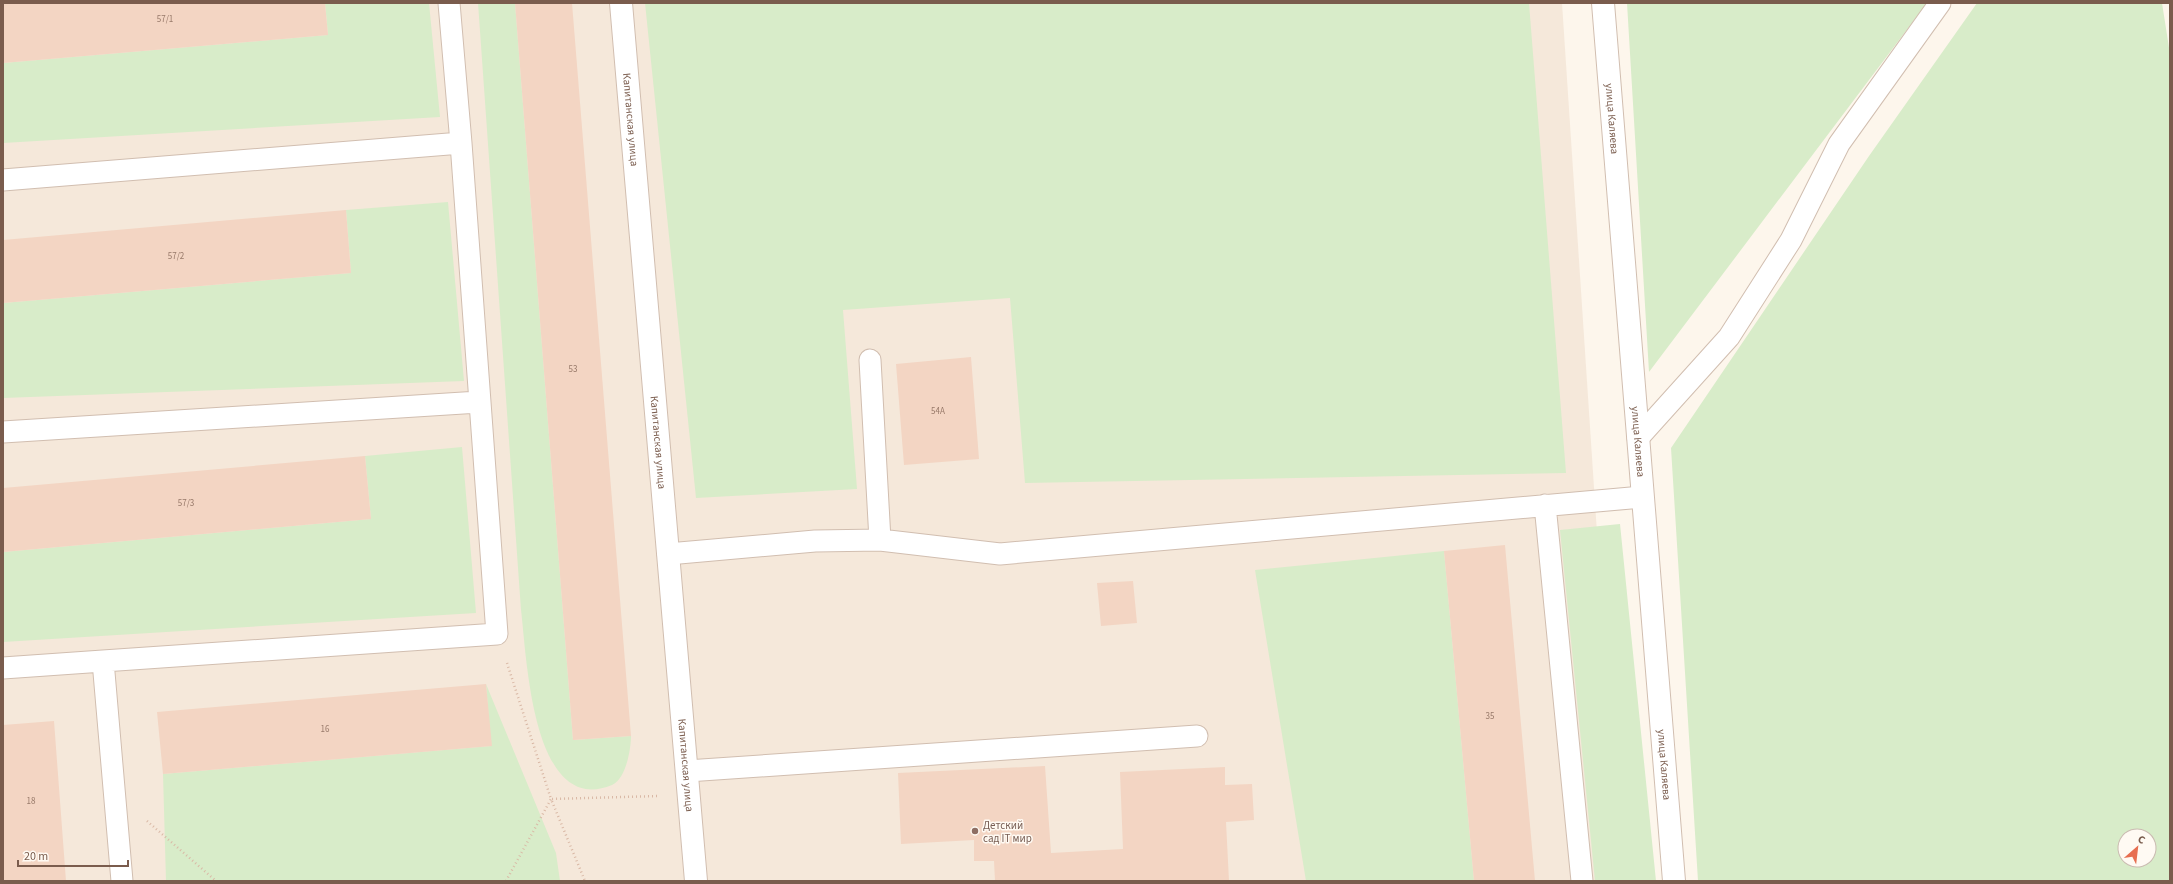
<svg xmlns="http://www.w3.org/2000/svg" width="2173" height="884" font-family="'Source Sans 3',sans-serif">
<rect width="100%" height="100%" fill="#fdf6ec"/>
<!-- residential -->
<path fill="#f5e8da" d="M3 3H1562L1620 881H3Z"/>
<!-- green -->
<path fill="#d8ecc9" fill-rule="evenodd" d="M325 3H429L440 117 3 143V63L328 35Z
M478 3H515L573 740 631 736C631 749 626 779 612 785 532 818 527 657 521 610Z
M645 3H1529L1566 473 1025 483 1010 298 843 310 857 489 696 498Z
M1627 3H1927L1649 372Z
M1977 3H2162L2170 54V881H1698L1671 448 1869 156ZM2125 836H2149V860H2125Z
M448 202 464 381 3 398V303L351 273 346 210Z
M462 447 476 613 3 642V552L371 519 365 456Z
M1620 524 1656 881H1595L1560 530Z
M1444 551 1474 881H1306L1255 570Z
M486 684 556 853 560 881H166L163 774 491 746Z"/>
<!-- building -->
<path fill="#f3d5c3" d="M3 3H325L328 35 3 63Z
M515 3H572L631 736 573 740Z
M346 210 351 273 3 303V240Z
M971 357 979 459 904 465 896 364Z
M365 456 371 519 3 552V488Z
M1505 545 1535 881H1474L1444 551Z
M1133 581 1137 623 1101 626 1097 583Z
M486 684 492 746 163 774 157 712Z
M54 721 66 881H3V725Z
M1045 766 1051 853 1123 849 1120 772 1225 767V785L1252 784 1254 820 1226 822 1229 881H995L994 861H974V840L901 844 898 773Z"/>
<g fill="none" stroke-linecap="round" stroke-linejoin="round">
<!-- lane casing -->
<g stroke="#d1beb0" stroke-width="23">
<path id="lane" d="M3 180 461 143
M870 360 880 540
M3 432 479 402
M1638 438 1729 337 1791 240 1839 144 1940 3
M1545 505 1582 881
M668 554 815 541 880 540 1000 554 1642 497
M103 661 497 634 461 143 449 3
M3 668 103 661 122 881
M687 771 1197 736"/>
</g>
<!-- street casing -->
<g stroke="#d1beb0" stroke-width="24">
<g id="street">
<path id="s1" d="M621 3 696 881"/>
<path id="s2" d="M1603 3 1674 881"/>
</g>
</g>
<!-- path -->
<path stroke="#d9b8a5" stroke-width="2.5" stroke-dasharray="1 3" stroke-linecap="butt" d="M507 663 551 799 659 796
M147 821 216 881
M506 881 551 799 585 881"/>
<!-- lane -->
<use href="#lane" stroke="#fff" stroke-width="21"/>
<!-- street -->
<use href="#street" stroke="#fff" stroke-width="22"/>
</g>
<!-- markers -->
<circle fill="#8d6e63" stroke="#fffaf3" stroke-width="1.5" cx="975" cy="831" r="4"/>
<g text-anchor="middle" stroke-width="3" stroke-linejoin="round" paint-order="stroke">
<!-- number labels -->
<g font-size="9" fill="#987a6a">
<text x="165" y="22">57/1</text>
<text x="176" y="259">57/2</text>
<text x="573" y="372">53</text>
<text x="938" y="414">54А</text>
<text x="186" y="506">57/3</text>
<text x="1490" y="719">35</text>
<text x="325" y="732">16</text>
<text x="31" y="804">18</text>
</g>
<!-- street labels -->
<g font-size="11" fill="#7a5c4d" stroke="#fffaf3">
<text dy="4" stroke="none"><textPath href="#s1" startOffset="117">Капитанская улица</textPath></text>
<text dy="4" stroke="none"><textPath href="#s2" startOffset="116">улица Каляева</textPath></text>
<text dy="4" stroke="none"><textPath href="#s1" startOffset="441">Капитанская улица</textPath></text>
<text dy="4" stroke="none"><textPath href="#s2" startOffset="440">улица Каляева</textPath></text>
<text dy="4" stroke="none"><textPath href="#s1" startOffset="765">Капитанская улица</textPath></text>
<text dy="4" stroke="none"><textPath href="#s2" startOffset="764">улица Каляева</textPath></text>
</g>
<!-- education labels -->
<g font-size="11" fill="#785e54" stroke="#fffaf3" text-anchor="start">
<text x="983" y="829">Детский<tspan x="983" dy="13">сад IT мир</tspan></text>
</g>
</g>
<!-- border -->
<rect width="2173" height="884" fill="none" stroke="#7a5c4d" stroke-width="8"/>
<!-- north arrow -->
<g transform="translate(2137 848) rotate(28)"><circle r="19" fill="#fffaf3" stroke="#cabbb1"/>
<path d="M0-3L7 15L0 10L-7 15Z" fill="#e76f51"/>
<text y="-6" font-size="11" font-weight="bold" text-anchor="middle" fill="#7a5c4d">С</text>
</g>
<!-- scale -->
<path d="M18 860v6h110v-6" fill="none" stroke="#7a5c4d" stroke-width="2"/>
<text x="24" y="860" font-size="12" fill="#7a5c4d" stroke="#fffaf3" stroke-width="3" paint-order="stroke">20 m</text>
</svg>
